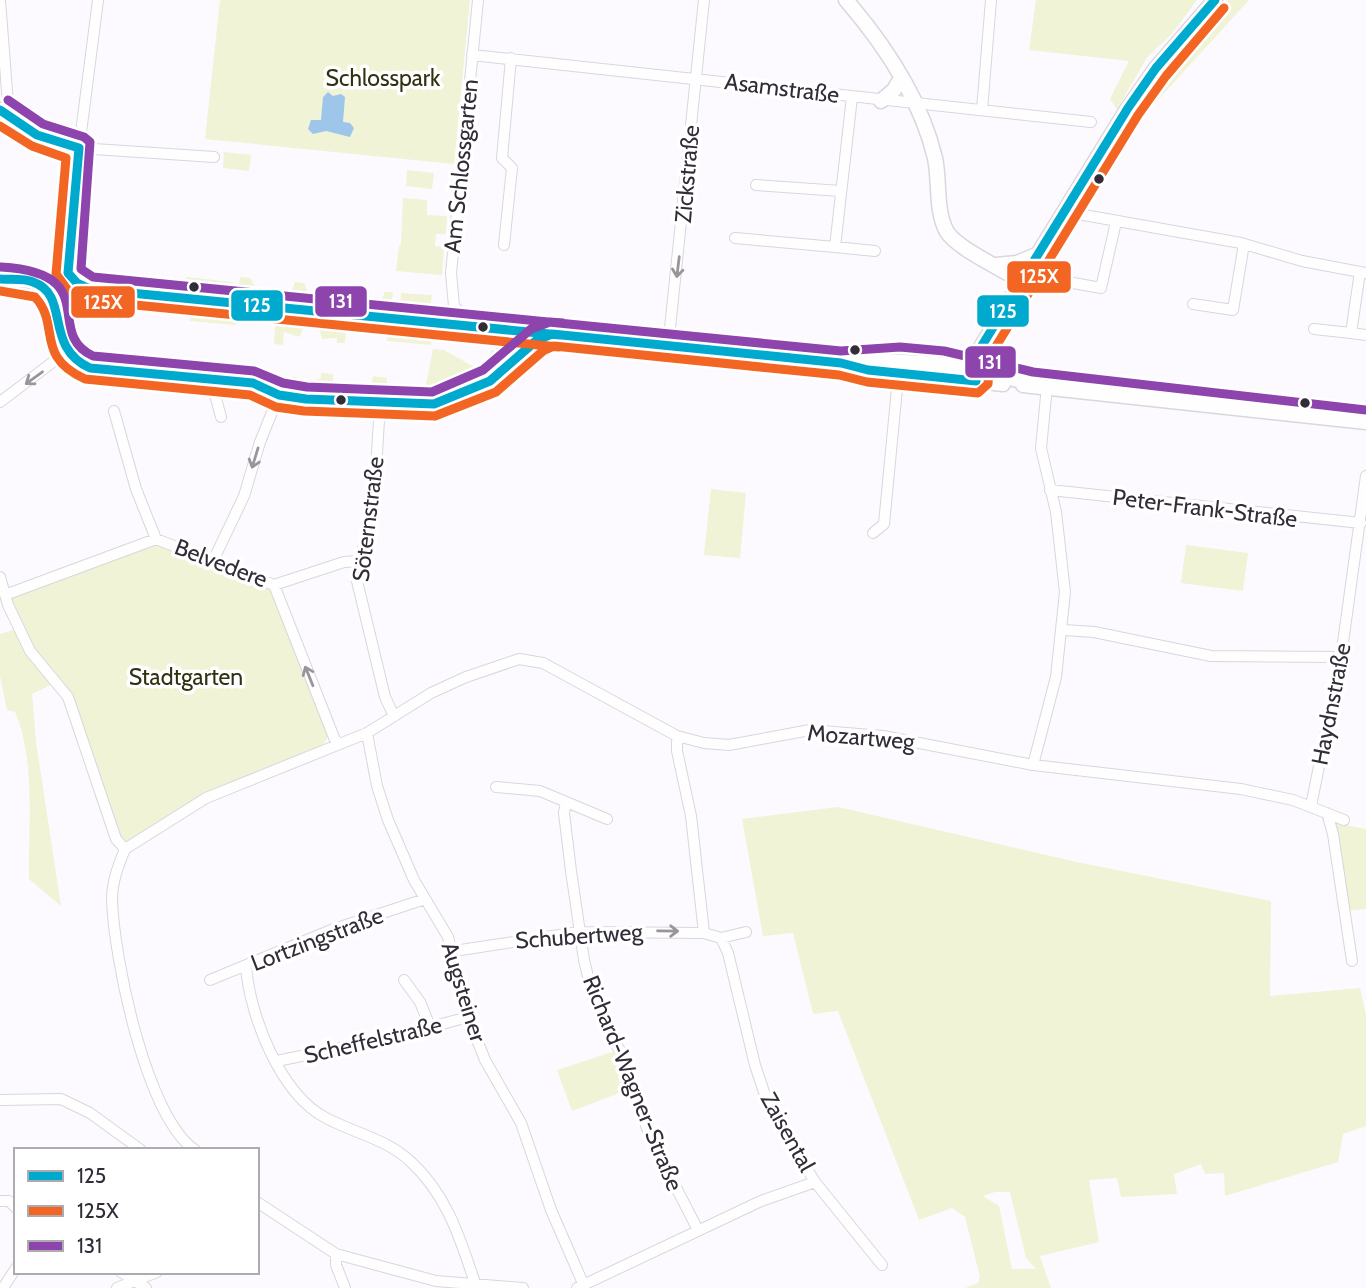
<svg xmlns="http://www.w3.org/2000/svg" width="1366" height="1288" font-family="Cabin,sans-serif">
<rect width="100%" height="100%" fill="#fcfafe"/>
<!-- green -->
<path fill="#f0f3d5" fill-rule="evenodd" d="M220 0H470L454 164 205 139Z
M1036 0H1197L1171 35 1148 56 1117 109 1110 99 1129 61 1029 50Z
M1228 0H1249L1105 158 1164 72Z
M224 152 251 155 249 171 223 168Z
M407 170 434 173 432 189 406 186Z
M403 198 427 200V215L447 216 446 234H436L435 246 444 247 442 275 396 271 399 246 401 245Z
M186 277 233 282 232 291 185 286Z
M240 277 251 278C253 293 279 297 292 290L295 282 304 283 310 299 238 292Z
M327 286 341 287C344 303 369 306 382 299L385 292H393L391 307 319 300Z
M401 293 432 295 430 310 400 307Z
M191 310 237 314 236 325 190 321Z
M276 317 307 322V327L303 328 300 337 284 332 283 345 274 344Z
M318 323 346 325 345 343H337V338L322 339Z
M388 329 432 333 431 345 387 341Z
M433 349 444 350 476 368 483 366 484 361H490L491 350 506 353 490 381 437 397 334 395 322 389 310 392 291 387 292 376 311 382 321 378V373L333 374V381L371 385 373 376 387 378V387L425 390Z
M711 489 746 493 740 558 704 555Z
M155 542 275 582 329 734 324 744 124 843 118 836 59 681 32 694 36 742 61 906 29 879C28 826 36 761 15 712L7 710 0 676V634L19 628 9 597Z
M1186 545 1248 553 1243 591 1181 583Z
M838 807 1072 861 1271 901 1270 996 1360 988 1366 1015V1126L1343 1134 1338 1162 1225 1196 1224 1173 1205 1174 1201 1164 1174 1174 1177 1194 1121 1197 1117 1178 1089 1180 1099 1242 1040 1256 1051 1288H965L978 1283 980 1277 965 1217 952 1208 919 1220 838 1011 813 1014 793 933 763 936 742 819ZM995 1192H1010L1026 1258 1036 1269H1012L999 1206 983 1196Z
M1336 823 1366 829V909L1345 911 1334 827Z
M615 1051 627 1090 572 1111 557 1070Z"/>
<!-- water -->
<path fill="#9dc6ea" d="M328 92 333 96 341 94 345 97 343 122 350 123 354 128 350 137 326 131 313 134 308 129 311 120H321L323 97Z"/>
<g fill="none" stroke-linecap="round" stroke-linejoin="round">
<!-- street casing -->
<g stroke="#d9d6dd" stroke-width="12">
<path id="street" d="M0 0 9 117
M98 0 79 148 214 157
M472 55 1091 122
M982 110 991 0
M756 185 841 191
M1067 212 1241 243 1302 261 1366 273
M735 238 835 247 852 97
M504 245 512 168 502 158 511 58
M835 247 875 251
M1360 272 1351 333 1366 335
M1051 279 1101 288 1116 222
M1193 304 1233 310 1244 244
M472 326 454 306 451 273 478 0
M1314 329 1351 333
M668 347 704 0
M211 380 221 417
M0 402 66 352
M380 404 373 517 359 561 357 581 385 697 393 714
M114 411 136 489 156 539
M1050 490 1361 523
M873 533 884 524 899 368
M213 561 244 496 260 442 279 395
M0 577 8 605 30 651 68 697 116 839 125 849C118 866 112 882 112 900 114 958 146 1117 195 1150
M274 585 335 740 340 744
M5 595 156 539 274 585 344 562 359 561
M1064 630 1094 632 1211 656 1341 657
M367 733 377 786 388 820 414 880 448 937 468 1017 485 1060 521 1123 551 1210 585 1288
M677 736V751L691 816 704 933 721 938 728 953 755 1065 768 1104 815 1182 882 1265
M1033 765 1056 677 1065 592 1056 512 1041 448 1047 386
M496 787 540 791 607 819
M566 802 564 813 571 871 584 960 593 997 605 1027 621 1052 650 1137 698 1230
M1311 806 1341 657 1366 476
M1327 813 1333 834 1352 961
M125 849 206 798 367 733 431 693 466 677 519 659 543 663 677 736 704 743 729 745 810 730 883 736 1033 765 1241 789 1293 800 1344 820
M721 938 746 932
M454 951 579 932 704 933
M246 967C250 1016 280 1094 326 1118 354 1133 387 1139 411 1162 447 1195 460 1238 475 1283
M210 980 331 930 425 899
M404 980 420 1002 431 1029
M277 1061 398 1036 468 1017
M0 1100 61 1099 90 1113 141 1150
M0 1201H9L16 1208
M257 1202 336 1254 436 1281 523 1288
M336 1254V1265L345 1288
M121 1272 146 1288
M3 1288 16 1268
M117 1288 157 1272
M577 1288 761 1201 815 1182"/>
</g>
<!-- secondary casing -->
<g stroke="#d9d6dd" stroke-width="17">
<path id="secondary" d="M846 0C884 44 921 100 935 158 940 180 935 211 947 232 958 249 1004 270 1023 282
M881 101 894 90 901 78
M0 110C24 130 49 143 79 148L68 273
M996 265 1017 263 1041 253
M68 273 77 283 90 289 436 321
M0 279 52 282 68 273
M34 282C74 306 43 347 90 368L253 383 279 395 306 399 434 404 490 381 537 340 552 334
M59 318C66 301 71 293 90 289
M446 323 841 363C907 358 968 364 1031 384
M493 328 505 346 503 372
M994 342 1002 361 1016 379
M853 366 1003 384
M978 370 989 359 995 331
M977 377 978 352 1128 108 1156 68 1215 0
M1023 385 1366 422"/>
</g>
<!-- street -->
<use href="#street" stroke="#fffeff" stroke-width="10"/>
<!-- secondary -->
<use href="#secondary" stroke="#fffeff" stroke-width="14"/>
<!-- bus-1 casing -->
<g stroke="#fff" stroke-width="14">
<path id="bus-1" d="M0 110 37 135 79 148 68 273 77 283 90 289 560 335
M0 279C11 280 23 278 33 282 71 295 43 347 90 368L253 383 279 395 306 399 434 404 490 381 537 340 552 334 841 363 868 370 976 381 978 352 1128 108 1156 68 1215 0"/>
</g>
<!-- bus-2 casing -->
<g stroke="#fff" stroke-width="14">
<path id="bus-2" d="M0 126 32 146 66 158 56 274 69 292 85 300 559 347
M0 291 35 297C61 325 34 356 85 379L250 395 276 407 304 411 435 416 496 392 543 351 554 346 839 375 867 382 978 393 988 384 990 356 1138 115 1166 76 1224 8"/>
</g>
<!-- bus-3 casing -->
<g stroke="#fff" stroke-width="14">
<path id="bus-3" d="M8 100 43 124 84 137 90 142 81 269 93 277 841 351 900 347 944 351 1033 372 1366 410
M1 267C104 273 43 333 93 356L254 371 283 383 307 387 432 392 483 370 531 329 550 322 563 323"/>
</g>
<!-- bus-1 -->
<use href="#bus-1" stroke="#00a9ce" stroke-width="9"/>
<!-- bus-2 -->
<use href="#bus-2" stroke="#f26522" stroke-width="9"/>
<!-- bus-3 -->
<use href="#bus-3" stroke="#8e44ad" stroke-width="9"/>
</g>
<!-- one-way arrows -->
<defs><path id="oneway-shaft" d="M-6 0H5M1.5-3L5.5 0L1.5 3" fill="none" stroke-width="1.6" stroke-linecap="round" stroke-linejoin="round" transform="scale(1.75)"/></defs>
<g stroke="#98959b">
<use href="#oneway-shaft" transform="translate(678 267) rotate(97)"/>
<use href="#oneway-shaft" transform="translate(34 378) rotate(144)"/>
<use href="#oneway-shaft" transform="translate(255 458) rotate(107)"/>
<use href="#oneway-shaft" transform="translate(309 676) rotate(-112)"/>
<use href="#oneway-shaft" transform="translate(668 931) rotate(1)"/>
</g>
<!-- markers -->
<g fill="#312c37" stroke="#fff" stroke-width="2.5">
<circle cx="1099" cy="179" r="6"/>
<circle cx="194" cy="287" r="6"/>
<circle cx="483" cy="327" r="6"/>
<circle cx="855" cy="350" r="6"/>
<circle cx="341" cy="400" r="6"/>
<circle cx="1305" cy="403" r="6"/>
</g>
<g text-anchor="middle" stroke-width="7" stroke-linejoin="round" paint-order="stroke">
<!-- park labels -->
<g font-size="23" fill="#2f3111" stroke="#fff">
<text x="383" y="86">Schlosspark</text>
<text x="186" y="685">Stadtgarten</text>
</g>
<!-- street labels -->
<g font-size="23" fill="#312c37" stroke="#fff">
<text transform="translate(782 88) rotate(7)" y="8">Asamstraße</text>
<text transform="translate(461 166) rotate(-84)" y="8">Am Schlossgarten</text>
<text transform="translate(687 174) rotate(-85)" y="8">Zickstraße</text>
<text transform="translate(1205 508) rotate(7)" y="8">Peter-Frank-Straße</text>
<text transform="translate(368 519) rotate(-83)" y="8">Söternstraße</text>
<text transform="translate(221 563) rotate(21)" y="8">Belvedere</text>
<text transform="translate(1331 704) rotate(-79)" y="8">Haydnstraße</text>
<text transform="translate(861 737) rotate(5)" y="8">Mozartweg</text>
<text transform="translate(579 936) rotate(-4)" y="8">Schubertweg</text>
<text transform="translate(317 939) rotate(-21)" y="8">Lortzingstraße</text>
<text transform="translate(464 992) rotate(73)" y="8">Augsteiner</text>
<text transform="translate(373 1040) rotate(-13)" y="8">Scheffelstraße</text>
<text transform="translate(633 1083) rotate(68)" y="8">Richard-Wagner-Straße</text>
<text transform="translate(788 1132) rotate(61)" y="8">Zaisental</text>
</g>
</g>
<g stroke="#fff" stroke-width="2.5">
<rect x="1006" y="260" width="66" height="34" rx="7" fill="#f26522"/>
<rect x="314" y="285" width="54" height="33" rx="7" fill="#8e44ad"/>
<rect x="70" y="285" width="66" height="34" rx="7" fill="#f26522"/>
<rect x="230" y="289" width="54" height="33" rx="7" fill="#00a9ce"/>
<rect x="976" y="294" width="54" height="34" rx="7" fill="#00a9ce"/>
<rect x="964" y="345" width="53" height="34" rx="7" fill="#8e44ad"/>
</g>
<g font-size="19" text-anchor="middle" font-weight="bold" fill="#fff">
<text x="1039" y="283">125X</text>
<text x="341" y="308">131</text>
<text x="103" y="309">125X</text>
<text x="257" y="312">125</text>
<text x="1003" y="318">125</text>
<text x="990" y="369">131</text>
</g>
<!-- legend -->
<rect x="14" y="1148" width="245" height="126" fill="#ffffff" stroke="#adabaf" stroke-width="2"/>
<rect x="28" y="1171" width="35" height="10" fill="#00a9ce" stroke="#adabaf" stroke-width="2"/>
<text x="77" y="1183" font-size="21" fill="#312c37">125</text>
<rect x="28" y="1206" width="35" height="10" fill="#f26522" stroke="#adabaf" stroke-width="2"/>
<text x="77" y="1218" font-size="21" fill="#312c37">125X</text>
<rect x="28" y="1241" width="35" height="10" fill="#8e44ad" stroke="#adabaf" stroke-width="2"/>
<text x="77" y="1253" font-size="21" fill="#312c37">131</text>
</svg>
